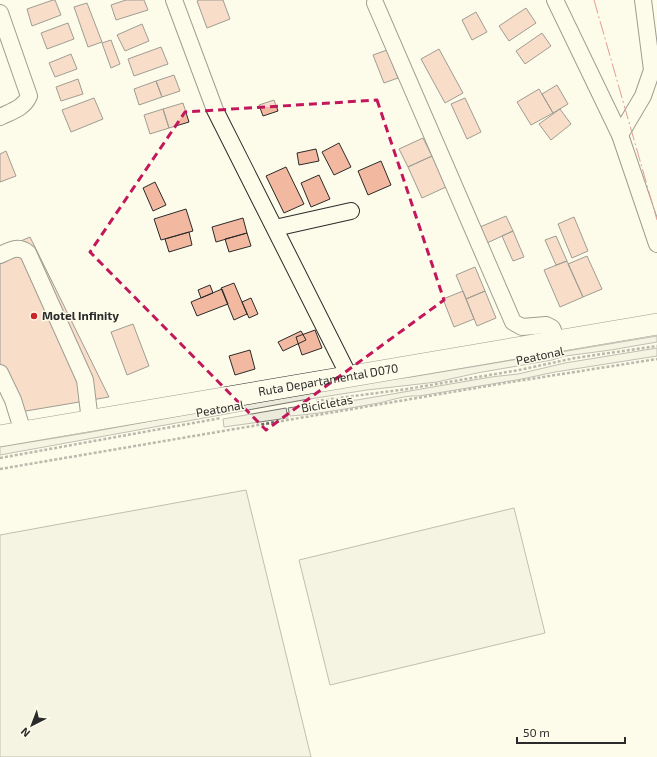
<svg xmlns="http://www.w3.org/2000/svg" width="657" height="757" font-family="'Exo 2',sans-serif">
<rect width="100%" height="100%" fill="#fdfbea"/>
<!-- green -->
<path fill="#ecebdb" stroke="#74746e" d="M657 336V342L611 350 565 356 552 360 477 373 437 382 367 390 303 400 0 455V447L86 433 351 384 411 377Z
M657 348V356L555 372 522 379 419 396C406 395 392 400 379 403 350 408 320 414 290 416L288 408 327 402 357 400 491 377 518 374 565 363Z
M286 408 288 418 224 427 223 419Z
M246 490 311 757H0V535Z
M514 508 545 633 330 685 299 560Z"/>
<!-- building -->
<path fill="#f2b8a0" stroke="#2b2b2b" d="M53 0H55L61 15 32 26 27 9Z
M126 0H144L148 10 116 20 111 5Z
M199 0H223L230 19 207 28 197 1Z
M87 3 102 42 88 47 74 7Z
M526 8 536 23 509 41 499 26Z
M476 12 487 32 472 40 462 20Z
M68 23 74 39 47 49 41 33Z
M142 24 149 41 125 51 117 35Z
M542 33 551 46 525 64 516 51Z
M111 40 120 64 111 68 102 43Z
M161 47 168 64 134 76 128 59Z
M439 49 463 93 445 103 421 59Z
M387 50 398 78 384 83 373 55Z
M71 54 77 69 55 77 49 63Z
M174 75 180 91 162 97 156 81Z
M78 79 83 94 61 101 56 87Z
M156 81 162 97 139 105 134 89Z
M557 85 568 104 553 113 542 94Z
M539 89 553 113 531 125 517 102Z
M94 98 103 119 71 132 62 110Z
M465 98 481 132 467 139 451 104Z
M274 100 278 111 263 116 259 105Z
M183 103 189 122 169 128 163 109Z
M163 109 169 128 150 134 144 115Z
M560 109 571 124 551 140 539 124Z
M423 138 432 156 408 167 399 149Z
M339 143 351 167 334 175 322 152Z
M316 149 319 161 299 165 297 153Z
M6 151 16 176 0 182V154Z
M432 156 446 187 422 198 408 167Z
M381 161 391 185 368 195 358 171Z
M286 167 304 204 284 213 266 176Z
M319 175 330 199 311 207 301 183Z
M155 182 166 205 153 211 143 188Z
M186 209 193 231 161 240 154 219Z
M506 216 513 231 487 243 480 227Z
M574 217 588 251 572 258 558 224Z
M243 218 247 233 216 242 212 227Z
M513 231 524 257 513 261 502 236Z
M189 232 192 245 169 252 165 239Z
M247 233 251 246 229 252 225 239Z
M556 236 567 261 556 265 545 240Z
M30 237 109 397 14 413 0 382V250Z
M587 256 602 289 583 297 568 264Z
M567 261 583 297 560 307 544 270Z
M475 267 485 291 466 299 456 275Z
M234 283 247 314 234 320 221 288Z
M210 285 213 293 201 298 198 290Z
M222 289 228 304 197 316 191 302Z
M463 291 474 319 454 327 443 299Z
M485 291 496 318 477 326 466 299Z
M251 298 258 314 249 318 242 302Z
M133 324 149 366 127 375 111 332Z
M315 330 322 348 302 355 296 337Z
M301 331 306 340 283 351 278 342Z
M250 350 255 369 235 375 229 356Z"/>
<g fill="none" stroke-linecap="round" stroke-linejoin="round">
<!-- minor casing -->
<g stroke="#2b2b2b" stroke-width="18">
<path id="minor" d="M174 0 215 110 349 376
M555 0 620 135 657 244
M375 3 513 322 522 327 546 325 552 328 557 340
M0 13 29 96C24 108 12 111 0 117
M620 135 643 96 652 70 643 0
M275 228 351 211
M0 255C11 250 18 245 28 253L85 380 90 421
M0 373 13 400 23 432"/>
</g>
<!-- major casing -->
<g stroke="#2b2b2b" stroke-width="22">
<g id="major">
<path id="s1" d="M0 436 657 324"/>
</g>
</g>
<!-- path -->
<path stroke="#6a6964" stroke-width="2.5" stroke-dasharray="3 2" stroke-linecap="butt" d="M316 401 407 389 519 370 575 358 657 346
M0 458 221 418
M0 469 505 383 657 359"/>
<!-- minor -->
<use href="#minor" stroke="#fdfbea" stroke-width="16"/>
<!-- major -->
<use href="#major" stroke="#fdfbea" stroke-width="21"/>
<!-- power -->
<path stroke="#c62828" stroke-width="1" stroke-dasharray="14 3 2 3" stroke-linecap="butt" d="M594 0 657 220"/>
</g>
<!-- marked area -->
<path d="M0 0H657V757H0ZM377 100 444 300 266 430 90 252 185 112Z" fill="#fdfbea" fill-opacity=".55" fill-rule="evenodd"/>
<path fill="none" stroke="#c2185b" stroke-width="3" stroke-dasharray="8 5" stroke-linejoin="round" d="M377 100 444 300 266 430 90 252 185 112Z"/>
<!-- markers -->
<circle fill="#c62828" stroke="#fdfbea" stroke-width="1.5" cx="34" cy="316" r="4"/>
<g text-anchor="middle" stroke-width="3" stroke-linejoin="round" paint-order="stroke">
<!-- poi labels -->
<g font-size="12" font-weight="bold" fill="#2b2b2b" stroke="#fdfbea" text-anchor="start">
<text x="42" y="320">Motel Infinity</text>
</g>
<!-- street labels -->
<g font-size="12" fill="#2b2b2b" stroke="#fdfbea">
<text transform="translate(540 356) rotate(-12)" y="4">Peatonal</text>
<text dy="4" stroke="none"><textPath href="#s1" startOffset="333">Ruta Departamental D070</textPath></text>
<text transform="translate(327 404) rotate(-10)" y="4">Bicicletas</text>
<text transform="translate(220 409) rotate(-10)" y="4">Peatonal</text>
</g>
</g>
<!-- north arrow -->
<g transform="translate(32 725) rotate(222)" stroke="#fdfbea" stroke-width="3" paint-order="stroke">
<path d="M0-3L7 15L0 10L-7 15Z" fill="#2b2b2b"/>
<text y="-6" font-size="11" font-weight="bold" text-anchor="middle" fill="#2b2b2b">N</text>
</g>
<!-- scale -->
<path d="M517 737v6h108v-6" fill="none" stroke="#2b2b2b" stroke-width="2"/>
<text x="523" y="737" font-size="12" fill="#2b2b2b" stroke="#fdfbea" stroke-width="3" paint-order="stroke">50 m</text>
</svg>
